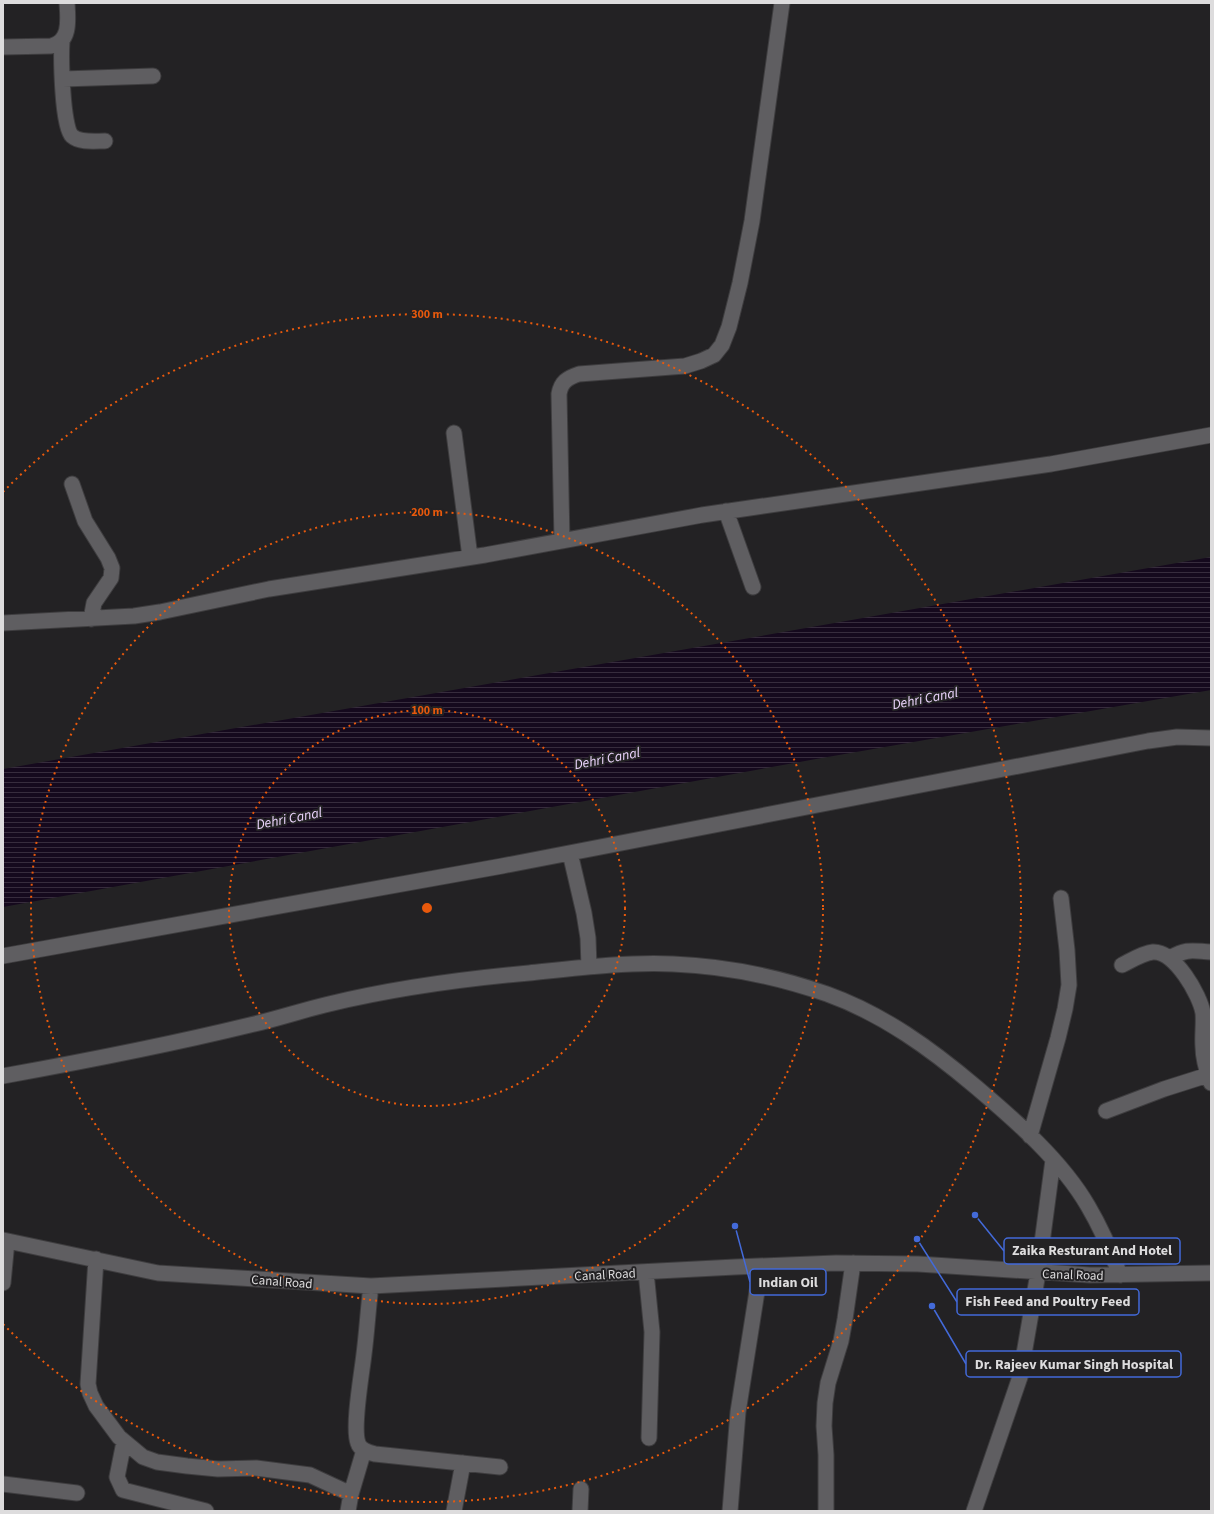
<svg xmlns="http://www.w3.org/2000/svg" width="1214" height="1514" font-family="'Source Sans 3',sans-serif">
<defs>
<pattern id="water-rules" width="6" height="5" patternUnits="userSpaceOnUse"><rect width="6" height="5" fill="#15091d"/><path d="M0 2.5h6" fill="none" stroke="#372c3d"/></pattern>
</defs>
<rect width="100%" height="100%" fill="#232224"/>
<!-- water -->
<path fill="url(#water-rules)" d="M1211 557V690L816 759 3 907V769Z"/>
<g fill="none" stroke-linecap="round" stroke-linejoin="round">
<!-- minor casing -->
<g stroke="#3e3d3f" stroke-width="17">
<path id="minor" d="M62 41C61 57 62 127 72 136 80 143 95 141 105 141
M3 47 51 46C71 42 68 19 67 3
M63 79 153 76
M454 433 470 557
M72 484 85 521 108 558 112 568 111 578 94 603 91 619
M726 511 753 587
M562 541 559 394C561 382 567 378 579 374L685 366 701 361 714 355 722 345 729 327 740 283 752 221 782 3
M3 623 134 616 160 612 269 589 485 555 702 515 1051 464 1211 435
M570 853 584 913 588 938 589 967
M3 956 502 866 1148 741 1177 737 1211 738
M1170 958C1188 948 1192 951 1211 952
M1122 965C1132 960 1143 953 1153 952 1175 951 1200 995 1203 1013 1204 1024 1202 1036 1203 1047 1203 1059 1207 1072 1211 1083
M3 1076C86 1061 168 1045 250 1025 277 1019 303 1010 329 1004 395 988 462 979 529 973 577 968 625 962 673 964 725 966 778 977 827 994 883 1014 931 1049 976 1087 1016 1121 1062 1161 1088 1206 1101 1228 1111 1251 1120 1275
M1106 1111 1164 1089 1208 1075
M1030 1136 1058 1038 1065 1009 1069 985 1067 950 1061 898
M3 1240 158 1273 371 1286 735 1267 836 1263 918 1264 1090 1275 1211 1273
M96 1259 88 1384 90 1393 96 1406 119 1437 143 1457 157 1462 187 1466 218 1469 256 1468 310 1475 351 1494
M646 1272 652 1332 649 1438
M3 1283 7 1241
M371 1286C368 1309 367 1331 364 1354 362 1373 352 1427 358 1443 360 1450 368 1452 375 1454L500 1467
M124 1442 117 1477 123 1490 206 1511
M3 1484 77 1493
M348 1511 351 1494 364 1450
M454 1511 463 1463
M580 1511 581 1489
M730 1511 738 1412 761 1266
M826 1511V1455L824 1426 825 1403 828 1383 841 1341 845 1319 853 1263
M974 1511 1020 1377 1038 1273 1053 1160"/>
</g>
<!-- minor -->
<use href="#minor" stroke="#5f5e61" stroke-width="15"/>
</g>
<!-- distance rings -->
<g fill="none" stroke="#e8590c" stroke-width="2" stroke-dasharray="2 4">
<circle cx="427" cy="908" r="198"/>
<circle cx="427" cy="908" r="396"/>
<path d="M3 492A594 594 0 1 1 3 1324"/>
</g>
<g text-anchor="middle" stroke-width="4" stroke-linejoin="round" paint-order="stroke">
<!-- street labels -->
<g font-size="13" fill="#dddcdd" stroke="#232224">
<text transform="translate(605 1274) rotate(-3)" y="5">Canal Road</text>
<text transform="translate(1073 1274) rotate(2)" y="5">Canal Road</text>
<text transform="translate(282 1281) rotate(4)" y="5">Canal Road</text>
</g>
<!-- water labels -->
<g font-size="14" font-style="italic" fill="#edd6fe" stroke="#232224">
<text transform="translate(925 698) rotate(-11)" y="5">Dehri Canal</text>
<text transform="translate(607 758) rotate(-11)" y="5">Dehri Canal</text>
<text transform="translate(289 818) rotate(-11)" y="5">Dehri Canal</text>
</g>
</g>
<circle cx="427" cy="908" r="6" fill="#e8590c" stroke="#232224" stroke-width="2"/>
<g font-size="12" text-anchor="middle" font-weight="bold" fill="#e8590c" stroke="#232224" stroke-width="4" stroke-linejoin="round" paint-order="stroke">
<text x="427" y="318">300 m</text>
<text x="427" y="516">200 m</text>
<text x="427" y="714">100 m</text>
</g>
<!-- callouts -->
<path fill="none" stroke="#436ad9" stroke-width="1.5" d="M975 1215L1004 1251M735 1226L750 1282M917 1239L957 1302M932 1306L966 1364"/>
<g fill="#436ad9" stroke="#232224" stroke-width="1.5">
<circle cx="975" cy="1215" r="4"/>
<circle cx="735" cy="1226" r="4"/>
<circle cx="917" cy="1239" r="4"/>
<circle cx="932" cy="1306" r="4"/>
</g>
<g fill="#232224" stroke="#436ad9" stroke-width="1.5">
<rect x="1004" y="1238" width="176" height="26" rx="4"/>
<rect x="750" y="1269" width="76" height="26" rx="4"/>
<rect x="957" y="1289" width="182" height="26" rx="4"/>
<rect x="966" y="1351" width="215" height="26" rx="4"/>
</g>
<g font-size="14" text-anchor="middle" font-weight="bold" fill="#dddcdd">
<text x="1092" y="1255">Zaika Resturant And Hotel</text>
<text x="788" y="1287">Indian Oil</text>
<text x="1048" y="1306">Fish Feed and Poultry Feed</text>
<text x="1074" y="1369">Dr. Rajeev Kumar Singh Hospital</text>
</g>
<!-- border -->
<rect width="1214" height="1514" fill="none" stroke="#dddcdd" stroke-width="8"/>
</svg>
